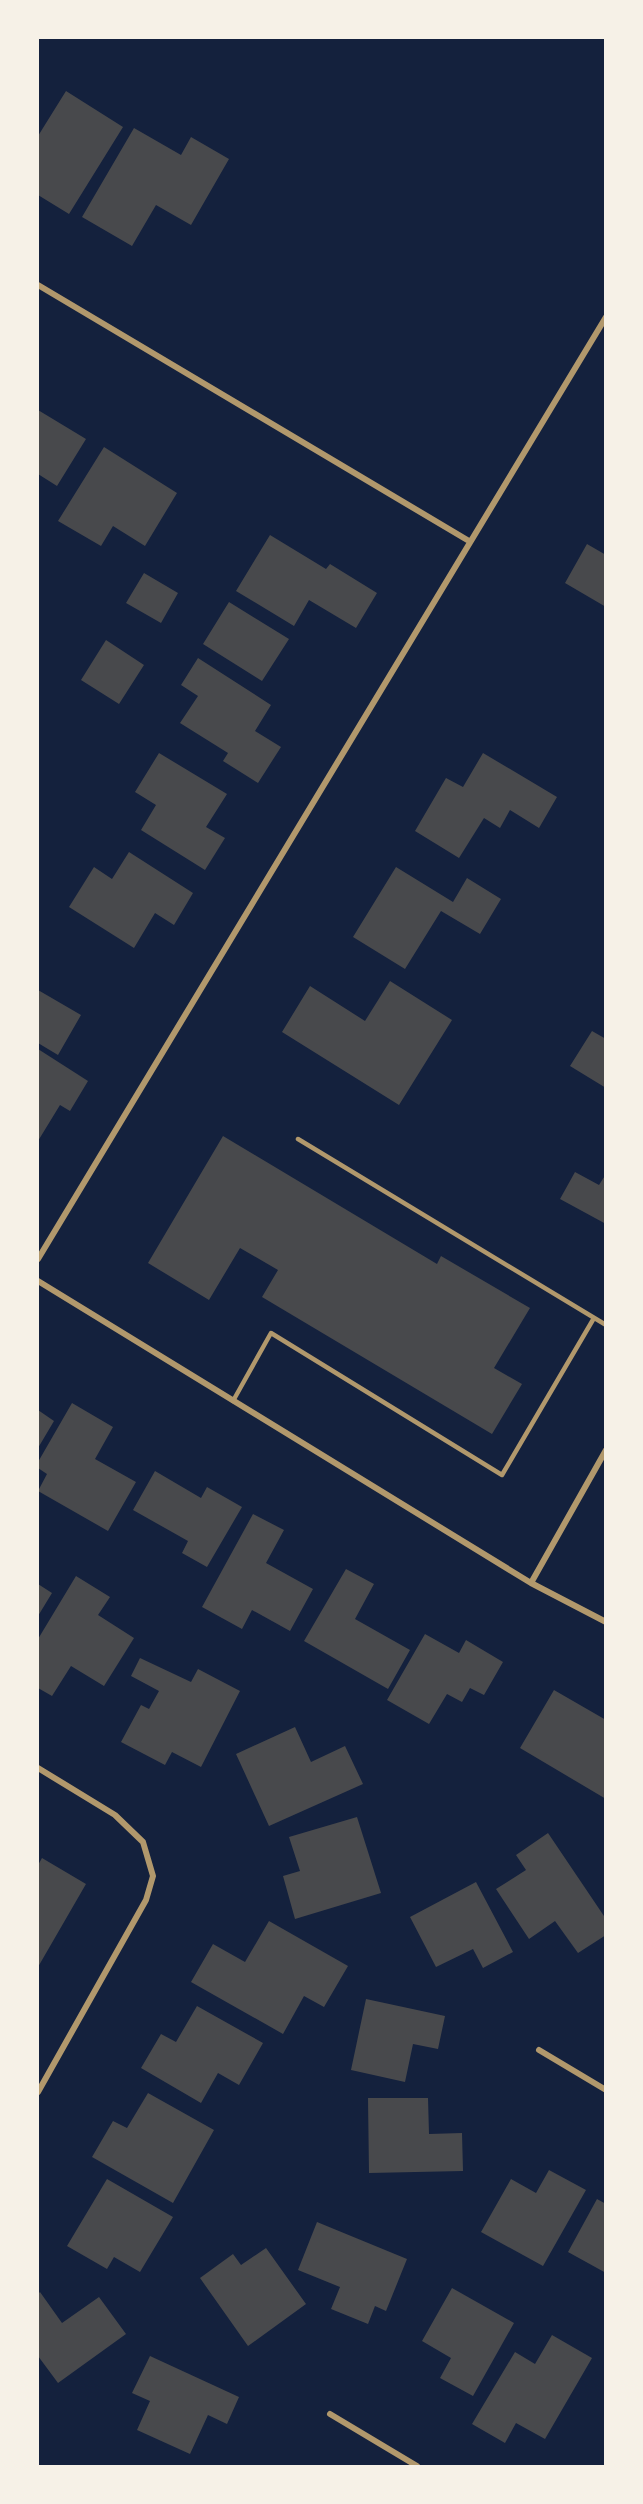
<svg xmlns="http://www.w3.org/2000/svg" width="643" height="2504" font-family="Overpass,sans-serif">
<rect width="100%" height="100%" fill="#14213d"/>
<!-- building -->
<path fill="#48494c" d="M66 91 123 127 69 214 38 195V136Z
M134 128 181 155 191 137 229 159 191 225 156 205 132 246 82 217Z
M38 410 86 439 57 486 38 474Z
M104 447 177 493 145 546 113 526 101 546 58 521Z
M270 535 326 569 330 564 377 593 356 628 309 600 294 626 236 591Z
M587 544 606 555V607L565 583Z
M144 573 178 593 161 623 126 603Z
M229 602 289 639 262 681 203 644Z
M106 640 144 665 119 704 81 680Z
M198 658 271 705 255 731 281 747 258 783 223 761 228 753 180 723 198 696 181 685Z
M159 753 227 794 206 827 225 838 205 870 141 830 156 805 135 792Z
M483 753 557 797 539 828 510 810 500 828 484 818 459 858 415 831 446 778 463 787Z
M129 852 193 893 174 925 155 913 134 948 69 907 94 867 112 879Z
M396 867 453 902 467 878 501 899 480 934 441 911 405 969 353 937Z
M390 981 452 1020 399 1105 282 1032 310 986 365 1021Z
M38 990 81 1015 58 1055 38 1043Z
M592 1031 606 1039V1088L570 1066Z
M38 1049 88 1081 70 1111 60 1105 38 1141Z
M223 1136 437 1264 441 1256 530 1308 494 1368 522 1384 492 1434 262 1297 278 1270 240 1248 209 1300 148 1263Z
M575 1172 599 1185 606 1174V1224L560 1199Z
M72 1403 113 1427 95 1459 136 1482 108 1531 38 1491 47 1474 38 1468V1462Z
M38 1410 54 1421 38 1448Z
M155 1471 201 1498 207 1487 242 1507 207 1567 182 1553 188 1541 133 1510Z
M253 1514 284 1530 266 1563 313 1589 290 1631 252 1610 242 1629 202 1607Z
M346 1569 374 1584 355 1619 410 1650 388 1689 304 1641Z
M76 1576 110 1597 98 1615 134 1638 104 1686 71 1666 52 1696 38 1688V1639Z
M38 1584 52 1593 38 1616Z
M425 1634 459 1653 466 1640 503 1662 484 1695 470 1688 462 1702 447 1694 429 1724 387 1700Z
M140 1658 191 1682 198 1669 240 1691 201 1767 172 1752 165 1765 121 1742 141 1705 149 1709 159 1691 131 1676Z
M554 1690 606 1720V1799L520 1748Z
M295 1727 311 1762 345 1746 363 1784 269 1826 236 1754Z
M357 1817 381 1893 295 1919 283 1876 300 1871 289 1837Z
M548 1833 606 1919V1935L578 1953 555 1921 529 1939 496 1889 526 1870 516 1855Z
M42 1858 86 1884 38 1967V1865Z
M476 1882 513 1952 483 1968 473 1949 436 1967 410 1917Z
M269 1921 348 1966 324 2007 304 1996 283 2034 191 1982 213 1944 245 1962Z
M366 1999 445 2016 438 2049 413 2044 405 2082 351 2070Z
M197 2006 263 2043 239 2085 218 2073 201 2103 141 2068 161 2034 176 2042Z
M148 2093 214 2130 173 2203 92 2157 113 2121 127 2128Z
M368 2098H428L429 2134 462 2133 463 2171 369 2173Z
M549 2170 586 2190 543 2266 481 2232 511 2179 536 2193Z
M107 2179 173 2217 140 2272 114 2257 107 2269 67 2246Z
M597 2199 606 2204V2273L568 2252Z
M317 2222 407 2259 386 2311 375 2306 368 2324 331 2309 340 2287 298 2270Z
M266 2248 306 2304 248 2346 200 2278 233 2254 241 2265Z
M452 2288 514 2323 473 2396 440 2378 451 2358 422 2341Z
M40 2292 62 2323 99 2297 126 2334 58 2383 38 2356V2294Z
M552 2335 592 2358 545 2439 516 2423 505 2443 472 2424 515 2352 535 2364Z
M150 2356 239 2397 227 2424 208 2415 190 2454 137 2430 150 2401 132 2393Z"/>
<g fill="none" stroke-linecap="round" stroke-linejoin="round">
<!-- service -->
<path stroke="#b1986c" stroke-width="4.5" d="M298 1139 606 1325
M233 1401 271 1333 502 1475 594 1318"/>
<!-- minor -->
<path stroke="#b1986c" stroke-width="6" d="M38 285 469 541
M38 1259 606 317
M38 1281 531 1583 606 1622
M531 1583 606 1450
M38 1768 115 1815 143 1842 153 1876 146 1900 38 2092
M539 2050 606 2090
M330 2414 417 2466"/>
</g>
<!-- border -->
<rect width="643" height="2504" fill="none" stroke="#f6f1e7" stroke-width="78"/>
</svg>
